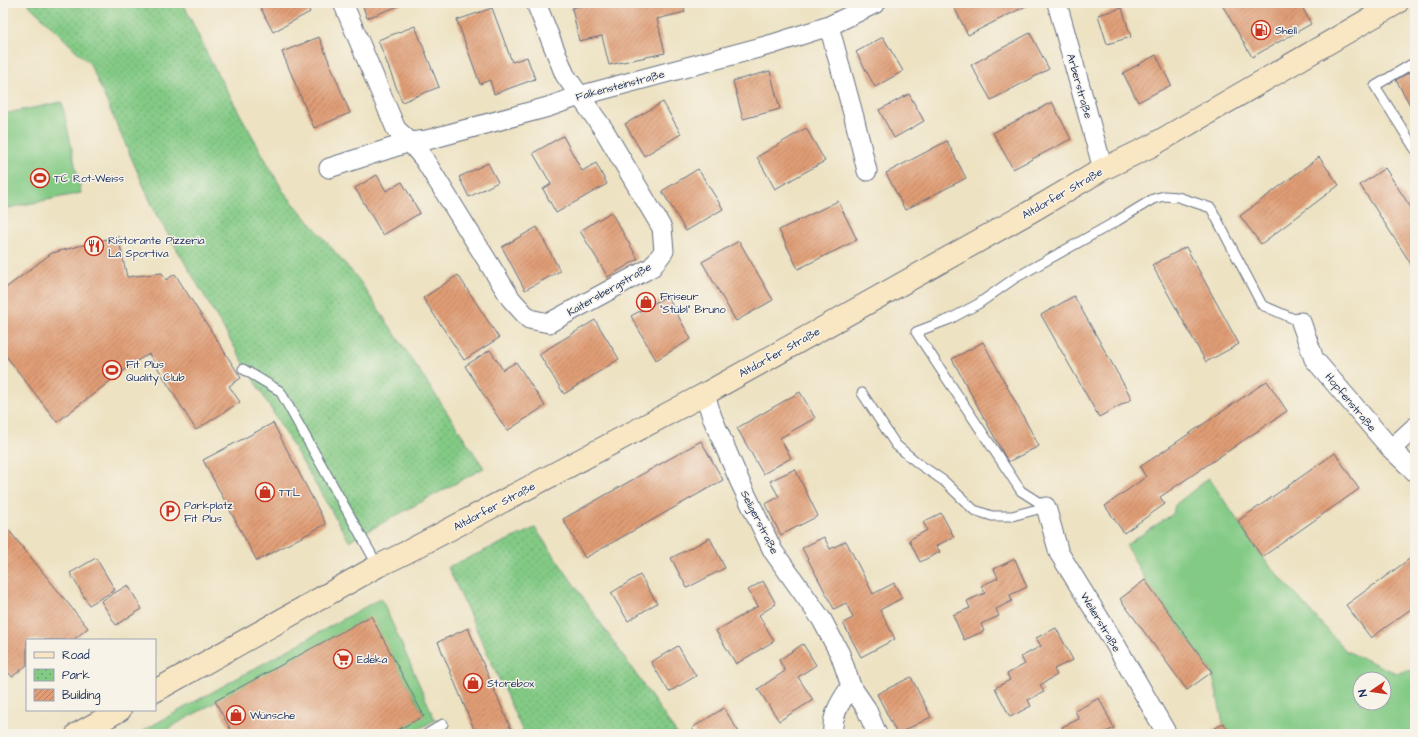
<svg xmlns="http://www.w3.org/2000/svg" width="1418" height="737" font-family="'Architects Daughter',sans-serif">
<defs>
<pattern id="park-dots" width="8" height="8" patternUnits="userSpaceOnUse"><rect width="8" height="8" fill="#83ca85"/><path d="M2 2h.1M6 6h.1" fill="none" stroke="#6aa470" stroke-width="1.8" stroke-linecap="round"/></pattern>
<pattern id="building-hatch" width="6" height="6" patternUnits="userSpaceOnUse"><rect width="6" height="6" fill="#e09d75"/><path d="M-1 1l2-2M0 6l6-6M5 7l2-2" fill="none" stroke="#b58063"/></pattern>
</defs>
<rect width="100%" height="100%" fill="#f7f3e8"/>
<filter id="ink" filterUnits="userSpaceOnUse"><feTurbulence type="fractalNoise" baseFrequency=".025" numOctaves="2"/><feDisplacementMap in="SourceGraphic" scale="8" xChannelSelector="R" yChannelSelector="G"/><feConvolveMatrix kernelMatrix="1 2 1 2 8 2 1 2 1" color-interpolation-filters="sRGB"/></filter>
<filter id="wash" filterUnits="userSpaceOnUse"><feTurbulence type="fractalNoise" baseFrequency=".012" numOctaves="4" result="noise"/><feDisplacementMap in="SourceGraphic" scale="16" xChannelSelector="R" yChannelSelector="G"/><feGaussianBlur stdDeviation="0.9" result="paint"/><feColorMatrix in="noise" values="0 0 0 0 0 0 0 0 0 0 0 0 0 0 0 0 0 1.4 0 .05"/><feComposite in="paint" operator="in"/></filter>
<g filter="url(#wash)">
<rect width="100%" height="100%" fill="#ede2c2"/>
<!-- green -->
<path fill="#83ca85" stroke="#4f7c72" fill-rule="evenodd" d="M62 102 81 193 3 209V114Z
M1209 478 1262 557 1346 651 1396 673 1415 670V734H1232L1223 723 1212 672 1145 580 1126 545 1173 514 1175 505ZM1360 679H1384V703H1360Z
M381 598 435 720 410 734H390L424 715 370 617 158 734H137Z"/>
<!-- park -->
<path fill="url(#park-dots)" stroke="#4f7c72" d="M27 3H183L211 62 283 191 359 280 484 468 349 541 156 214 90 64Z
M535 528 677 734H524L448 567Z"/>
<g id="blocks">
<!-- building -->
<path fill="url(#building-hatch)" d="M258 3H306L310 12 273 32Z
M362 3H400L401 5 367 18Z
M596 3H683L685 12 657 19 665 53 609 65 602 36 579 41 572 8Z
M952 3H1027L1028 5 968 35Z
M1221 3H1300L1311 24 1252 57Z
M492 8 512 62 527 57 535 79 494 94 490 80 480 84 457 20Z
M1122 8 1131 37 1107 44 1098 15Z
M415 26 439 87 402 102 378 40Z
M1030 33 1049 69 991 100 971 65Z
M319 37 350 113 314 128 282 52Z
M883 37 903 71 875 87 856 52Z
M1156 55 1171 85 1138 102 1123 73Z
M1415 69V109L1413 110 1396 80Z
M770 71 780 109 743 119 733 81Z
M909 94 924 121 894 138 879 110Z
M663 102 681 134 644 156 625 124Z
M1052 102 1071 139 1013 169 993 133Z
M806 128 825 161 775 189 757 157Z
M563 136 582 171 596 163 607 184 556 213 543 189 551 184 533 153Z
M947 141 966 178 905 210 886 173Z
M1319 157 1339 185 1261 244 1240 216Z
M488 163 498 182 469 197 459 177Z
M1385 168 1415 214V270L1360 185Z
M698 169 723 209 686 231 662 191Z
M377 175 386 191 402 182 420 213 383 235 355 188Z
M838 201 857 240 798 269 779 230Z
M611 212 638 259 608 277 580 231Z
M537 227 560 271 525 290 502 247Z
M118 236 127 277 162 273 166 280 175 274 241 378 229 386 240 402 196 430 149 354 135 362 57 422 3 352V290L52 253Z
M739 241 773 300 736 321 702 262Z
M1186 247 1239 344 1206 362 1152 265Z
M458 275 499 338 464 360 423 298Z
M667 296 691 339 656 360 631 316Z
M1074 296 1132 399 1099 417 1041 315Z
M595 320 619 359 564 394 539 354Z
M983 342 1039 446 1008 462 952 359Z
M490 350 503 370 516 362 545 406 507 431 465 366Z
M1267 381 1287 411 1160 497 1165 504 1124 533 1105 506 1146 477 1140 467Z
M800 392 815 418 780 438 791 458 763 474 737 428Z
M273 423 326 524 257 561 203 460Z
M701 441 723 480 585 558 563 519Z
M1335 453 1359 489 1262 557 1238 521Z
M795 469 818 516 781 535 765 504 779 497 770 481Z
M941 513 954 537 936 546 940 552 920 562 909 540 927 530 923 522Z
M7 528 88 628 73 640H27V665L12 677 3 665V531Z
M824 537 830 549 846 541 873 594 894 583 902 598 880 610 895 639 861 657 843 623 853 618 846 603 834 609 802 548Z
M710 538 725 568 687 588 671 558Z
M1415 555V606L1371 638 1346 605Z
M96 558 115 590 89 605 70 573Z
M1015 559 1027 587 1010 595 1012 601 996 609 999 616 981 624 984 631 964 640 953 615 970 608 967 601 985 593 981 586 998 578 994 569Z
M640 575 657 603 628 621 611 593Z
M1145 580 1212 672 1187 690 1120 599Z
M763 581 776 604 759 615 774 641 736 664 716 631 758 606 748 590Z
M128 585 142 609 116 625 101 601Z
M371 616 424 716 390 734H233L215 701Z
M468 628 513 734H476L438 642Z
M1056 628 1073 660 1054 669 1057 675 1040 685 1044 692 1028 700 1031 706 1010 717 995 688 1010 680 1007 674 1025 664 1021 657 1041 646 1036 638Z
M803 644 816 665 798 677 813 700 779 721 758 689 785 671 779 660Z
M678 646 696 676 669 692 651 662Z
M911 677 931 717 897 734 877 694Z
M1099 698 1114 728 1102 734H1065L1062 727 1079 719 1075 711Z
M724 708 740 734H696L692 728Z
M1223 723 1232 734H1207Z"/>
</g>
</g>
<g filter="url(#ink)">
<use href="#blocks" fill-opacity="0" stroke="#646e81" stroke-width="1"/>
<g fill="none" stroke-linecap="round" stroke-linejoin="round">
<!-- lane casing -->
<g stroke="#646e81" stroke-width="11">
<path id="lane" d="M1415 62 1375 86 1415 149
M243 369 280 391 378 566
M862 393 896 445 919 464 944 481 974 510 992 516H1012L1046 507
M1046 507 1021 491 916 332 950 319 978 304 1015 278 1117 221 1153 199 1164 196 1178 197 1211 208 1262 305 1301 322
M427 734 443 724"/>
</g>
<!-- street casing -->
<g stroke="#646e81" stroke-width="21">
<path id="street" d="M343 3 396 129 410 142 424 159 511 299 529 319 549 323 652 267 664 251 662 228 604 130 565 75 536 3
M1057 3 1103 169
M829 26 854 117 867 171
M329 168 410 142 427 140 548 107 579 96 773 44 829 26 876 3
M1301 322 1314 359 1391 449 1415 472
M705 394 712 417 740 482 773 551 822 620 840 654 851 686 866 708 877 734
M1391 449 1415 427
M1046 507 1059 553 1114 642 1167 734
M833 734C831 715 841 701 851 686"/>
</g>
<!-- secondary casing -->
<g stroke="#646e81" stroke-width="24">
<path id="secondary" d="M155 691 378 566 405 553 705 394 1030 212 1103 169 1151 146 1397 3
M77 734 120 710"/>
</g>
<!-- lane -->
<use href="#lane" stroke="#fff" stroke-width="9"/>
<!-- street -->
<use href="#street" stroke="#fff" stroke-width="19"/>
<!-- secondary -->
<use href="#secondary" stroke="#f9e7c3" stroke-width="22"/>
</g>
</g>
<!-- icons -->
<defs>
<g id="fuel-ring" transform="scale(1)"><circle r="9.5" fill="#f7f3e8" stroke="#c8321e" stroke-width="1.5"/><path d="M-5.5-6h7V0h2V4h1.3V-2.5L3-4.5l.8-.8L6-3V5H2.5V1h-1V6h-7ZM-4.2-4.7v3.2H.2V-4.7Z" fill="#c8321e"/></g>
<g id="stadium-ring" transform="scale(1)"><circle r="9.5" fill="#f7f3e8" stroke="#c8321e" stroke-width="1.5"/><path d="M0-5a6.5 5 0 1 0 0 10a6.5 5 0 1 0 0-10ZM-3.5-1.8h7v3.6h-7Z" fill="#c8321e"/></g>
<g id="restaurant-ring" transform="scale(1)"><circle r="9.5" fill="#f7f3e8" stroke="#c8321e" stroke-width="1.5"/><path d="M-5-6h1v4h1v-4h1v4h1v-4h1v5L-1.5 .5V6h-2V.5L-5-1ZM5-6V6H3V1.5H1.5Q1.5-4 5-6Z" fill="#c8321e"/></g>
<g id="shop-ring" transform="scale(1)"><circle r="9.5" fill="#f7f3e8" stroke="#c8321e" stroke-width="1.5"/><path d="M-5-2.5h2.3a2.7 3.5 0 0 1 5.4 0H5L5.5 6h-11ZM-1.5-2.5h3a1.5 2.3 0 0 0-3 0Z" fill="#c8321e"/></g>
<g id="parking-ring" transform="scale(1)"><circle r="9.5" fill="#f7f3e8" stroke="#c8321e" stroke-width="1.5"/><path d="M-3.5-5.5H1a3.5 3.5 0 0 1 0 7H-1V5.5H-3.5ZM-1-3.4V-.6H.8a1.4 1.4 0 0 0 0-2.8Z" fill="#c8321e"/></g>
<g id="supermarket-ring" transform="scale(1)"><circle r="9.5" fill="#f7f3e8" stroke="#c8321e" stroke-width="1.5"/><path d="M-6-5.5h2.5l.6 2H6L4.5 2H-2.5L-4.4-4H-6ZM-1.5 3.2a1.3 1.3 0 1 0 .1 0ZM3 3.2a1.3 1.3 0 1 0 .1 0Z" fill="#c8321e"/></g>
</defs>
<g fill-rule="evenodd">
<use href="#fuel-ring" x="1261" y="30"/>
<use href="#stadium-ring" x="40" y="178"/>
<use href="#restaurant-ring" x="94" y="246"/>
<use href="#shop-ring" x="646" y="302"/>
<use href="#stadium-ring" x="112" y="370"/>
<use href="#shop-ring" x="265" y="492"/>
<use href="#parking-ring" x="170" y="511"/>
<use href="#supermarket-ring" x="343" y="659"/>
<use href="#shop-ring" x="473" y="683"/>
<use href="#shop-ring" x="236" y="715"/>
</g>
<g text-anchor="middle" stroke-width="3" stroke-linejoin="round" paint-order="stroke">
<!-- poi labels -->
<g font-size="11" fill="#1b2f5e" stroke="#f7f3e8" text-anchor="start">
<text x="1275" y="34">Shell</text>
<text x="54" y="182">TC Rot-Weiss</text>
<text x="108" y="244">Ristorante Pizzeria<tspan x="108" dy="13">La Sportiva</tspan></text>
<text x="660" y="300">Friseur<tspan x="660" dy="13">"Stübl" Bruno</tspan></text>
<text x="126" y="368">Fit Plus<tspan x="126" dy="13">Quality Club</tspan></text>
<text x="279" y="496">TTL</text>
<text x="184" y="509">Parkplatz<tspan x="184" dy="13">Fit Plus</tspan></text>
<text x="357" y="663">Edeka</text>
<text x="487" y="687">Storebox</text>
<text x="250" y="719">Wünsche</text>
</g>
<!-- street labels -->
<g font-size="11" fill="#1b2f5e" stroke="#f7f3e8">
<text transform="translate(620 85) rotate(-15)" y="4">Falkensteinstraße</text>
<text transform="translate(1080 86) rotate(74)" y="4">Arberstraße</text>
<text transform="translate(1062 193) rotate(-30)" y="4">Altdorfer Straße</text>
<text transform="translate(609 289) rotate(-30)" y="4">Kaitersbergstraße</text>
<text transform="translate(779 352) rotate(-29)" y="4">Altdorfer Straße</text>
<text transform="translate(1351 402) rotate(50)" y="4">Hopfenstraße</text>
<text transform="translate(494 506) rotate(-28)" y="4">Altdorfer Straße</text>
<text transform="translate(760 522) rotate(63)" y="4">Seligerstraße</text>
<text transform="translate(1101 622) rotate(59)" y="4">Weilerstraße</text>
</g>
</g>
<!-- margin -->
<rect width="1418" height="737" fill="none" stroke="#f7f3e8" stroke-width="16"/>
<!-- legend -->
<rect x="26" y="639" width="130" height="72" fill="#f7f3e8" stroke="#9fa5b1"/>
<rect x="34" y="652" width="20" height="6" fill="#f9e7c3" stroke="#9fa5b1"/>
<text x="62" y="659" font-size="12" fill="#1b2f5e">Road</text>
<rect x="34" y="669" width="20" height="12" fill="url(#park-dots)" stroke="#9fa5b1"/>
<text x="62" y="679" font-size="12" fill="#1b2f5e">Park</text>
<rect x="34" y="689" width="20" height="12" fill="url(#building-hatch)" stroke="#9fa5b1"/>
<text x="62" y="699" font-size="12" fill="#1b2f5e">Building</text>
<!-- north arrow -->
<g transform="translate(1372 691) rotate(257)"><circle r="19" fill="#f7f3e8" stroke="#9fa5b1"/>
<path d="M0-3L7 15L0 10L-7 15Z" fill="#c8321e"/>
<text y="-6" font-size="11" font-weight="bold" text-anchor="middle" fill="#1b2f5e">N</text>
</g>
</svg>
